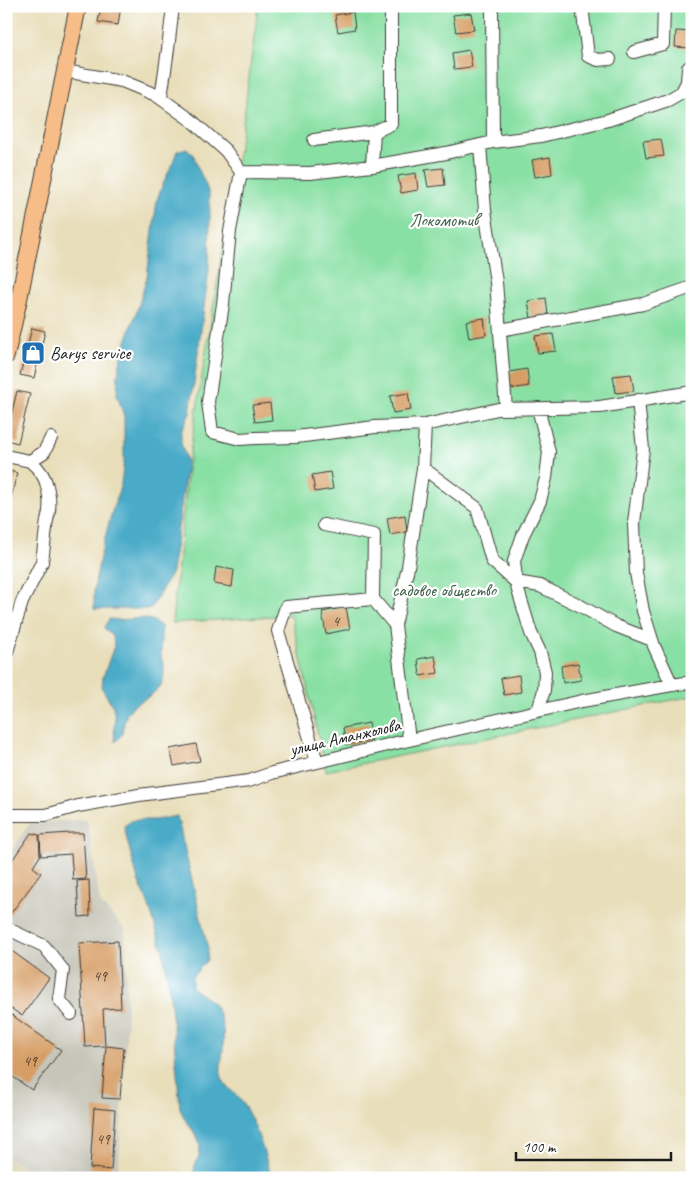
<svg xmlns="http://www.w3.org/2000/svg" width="698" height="1184" font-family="Caveat,sans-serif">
<rect width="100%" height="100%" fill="#fff"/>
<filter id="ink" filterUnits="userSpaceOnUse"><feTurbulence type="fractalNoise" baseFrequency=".02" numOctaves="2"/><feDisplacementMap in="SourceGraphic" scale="10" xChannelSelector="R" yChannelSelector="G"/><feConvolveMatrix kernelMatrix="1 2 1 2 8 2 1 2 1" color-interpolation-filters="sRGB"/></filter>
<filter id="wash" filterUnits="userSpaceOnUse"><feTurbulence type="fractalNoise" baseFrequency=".0096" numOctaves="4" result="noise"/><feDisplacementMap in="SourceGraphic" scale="20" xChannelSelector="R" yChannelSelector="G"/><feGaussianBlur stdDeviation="1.12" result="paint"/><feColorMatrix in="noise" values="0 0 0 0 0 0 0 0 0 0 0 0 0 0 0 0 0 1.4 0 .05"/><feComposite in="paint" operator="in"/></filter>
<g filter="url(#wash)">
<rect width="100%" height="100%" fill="#e8deba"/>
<!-- built -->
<path fill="#d8d0b1" d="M6 1157 41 1176 48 1178H6Z"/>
<!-- industrial -->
<path fill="#c6c5b8" d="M87 819 100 903 125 929 127 1023 118 1177 48 1178 41 1176 6 1157V859L30 823Z"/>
<!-- green -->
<path fill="#89e0a4" stroke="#527e60" d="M258 6H692V696L326 771 291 615 172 623 189 458 244 116Z"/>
<!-- water -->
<path fill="#49abc8" stroke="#326472" d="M187 148 194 156 197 166 206 185 209 195 210 215 209 269 190 413 181 432V443L187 462 172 572C169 579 164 584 161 591 157 597 155 603 150 609H94V589L100 557 111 515 121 484 124 461V416L117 395 118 374 122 352 138 308 147 277 157 200C162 183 172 168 177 151Z
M141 618 152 620 161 626V657L164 667V677L160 687 151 695 133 706 127 713 124 723 122 734 115 742 114 729 115 718 113 707 102 688 103 677 114 646 113 636 104 628 109 619 120 620Z
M177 816 208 949 207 960 192 977V987C197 992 205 996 210 1001 222 1013 225 1031 223 1047 223 1054 220 1067 221 1074 223 1086 235 1092 241 1101 256 1123 262 1147 270 1172V1178H193L195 1165 199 1156 200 1145 196 1135 184 1118 180 1108 171 1004 163 951 147 900 138 880 127 840 124 826 133 820H155Z"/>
<g id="blocks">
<!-- building -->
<path fill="#d69d65" d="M101 6H121L118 25 98 22Z
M353 12 355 29 338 32 335 15Z
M471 13 474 30 456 32 453 15Z
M676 31 692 32V48L675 47Z
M469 50 472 67 454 69 452 53Z
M661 139 664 156 646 158 643 141Z
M550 157 552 174 535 177 532 160Z
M443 168 445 185 428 187 425 170Z
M416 173 418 190 401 193 398 176Z
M546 298 548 315 531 318 528 301Z
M484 318 486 335 469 338 466 321Z
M32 328 45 331 34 378 20 375Z
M553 334 556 351 538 353 535 336Z
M527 369 529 386 511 389 509 372Z
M631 374 634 391 616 393 613 376Z
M17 391 30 394 18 443 6 440V436Z
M408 393 411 410 393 413 390 396Z
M270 403 272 420 255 422 252 405Z
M6 470 17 473 7 514H6Z
M330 472 333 489 315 492 312 475Z
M405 515 407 532 390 535 387 518Z
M216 567 234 570 232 587 214 584Z
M346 607 350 629 326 634 322 612Z
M435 656 438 673 420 676 418 659Z
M578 663 581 680 563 683 561 666Z
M519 675 521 692 504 695 501 678Z
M369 723 372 740 346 745 343 728Z
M196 744 200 761 174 766 170 749Z
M31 833 39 835 40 856 33 867 41 873 8 917 6 916V869Z
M70 833H83L86 879 73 880 71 854 41 856 40 835Z
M89 880 90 916 79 917 77 881Z
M118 941 121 1008 103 1009 105 1046 85 1047 79 943Z
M9 949 49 978 22 1016 6 1005V955Z
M6 1011 61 1050 32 1090 6 1072Z
M106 1046 124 1048 120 1099 102 1098Z
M94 1108 115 1110 111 1170 90 1168Z"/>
</g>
</g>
<g filter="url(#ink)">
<use href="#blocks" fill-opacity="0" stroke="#3b3934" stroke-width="1"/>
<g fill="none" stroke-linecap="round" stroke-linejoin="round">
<!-- minor casing -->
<g stroke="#3b3934" stroke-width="14">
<path id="minor" d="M492 6 493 142
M582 6 588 56 598 60 610 59
M634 52 663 44 664 6
M64 71 122 81 156 95 191 120 226 151 241 172 230 231 223 304 208 402 212 432 240 439 255 438 296 437 375 427 425 425 498 409 600 407 692 392
M161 98 168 49 173 6
M314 140 374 132
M480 145 485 210 496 282 506 408
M372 166 374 132 391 124V6
M241 172 310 173 372 166 446 153 493 142 541 136 608 120 668 100 682 92 687 82 688 68 692 65
M6 298 19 299
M500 330 643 304 692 287
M638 400 643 449 634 523 636 573 643 611 654 646 672 685
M425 425 423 468 477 508 492 561 516 582 540 586 577 604 616 626 652 640
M6 456 30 461 44 452 51 438
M324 525 374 535 373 599
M6 655 22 602 42 562 47 520C52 506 49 481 39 470 37 467 33 464 30 461
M538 711 544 690 545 672 540 652 531 633 517 587 514 561 523 535 540 501 546 478 549 452 538 408
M409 740 395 625 408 567 423 468
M317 762 278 631 286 607 373 599 395 625
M6 815H46L78 806 139 795 249 781 272 773 396 743 582 701 672 685 692 682
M6 928 44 946 63 970 59 999 71 1014"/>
</g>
<!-- major casing -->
<g stroke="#3b3934" stroke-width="18">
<path id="major" d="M6 356 19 299 78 6"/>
</g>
<!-- minor -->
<use href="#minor" stroke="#fff" stroke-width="12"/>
<!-- major -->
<use href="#major" stroke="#f7bd88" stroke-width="16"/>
</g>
</g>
<!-- icons -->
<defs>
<g id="shop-square" transform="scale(1.25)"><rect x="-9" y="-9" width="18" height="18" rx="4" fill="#1f6fb2" stroke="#fff"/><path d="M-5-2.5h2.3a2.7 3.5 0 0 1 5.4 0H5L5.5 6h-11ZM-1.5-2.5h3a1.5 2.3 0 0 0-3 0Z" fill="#fff"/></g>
</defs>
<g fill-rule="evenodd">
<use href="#shop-square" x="33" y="353"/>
</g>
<g text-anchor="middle" stroke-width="4.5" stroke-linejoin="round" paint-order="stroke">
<!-- number labels -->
<g font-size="15" fill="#4a3c2e">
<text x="336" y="626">4</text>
<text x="100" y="981">49</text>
<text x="30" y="1066">49</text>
<text x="103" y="1144">49</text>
</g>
<!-- park labels -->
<g font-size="18" fill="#42614c" stroke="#fff">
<text x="444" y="226">Локомотив</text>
<text x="444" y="596">садовое общество</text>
</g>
<!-- poi labels -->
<g font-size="18" fill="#1c1c1c" stroke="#fff" text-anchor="start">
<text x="50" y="359">Barys service</text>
</g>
<!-- street labels -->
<g font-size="18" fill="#1c1c1c" stroke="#fff">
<text transform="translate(345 737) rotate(-13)" y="6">улица Аманжолова</text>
</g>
</g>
<!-- margin -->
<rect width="698" height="1184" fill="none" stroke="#fff" stroke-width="25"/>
<!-- scale -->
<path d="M516 1152v8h155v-8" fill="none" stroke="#1c1c1c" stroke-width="2.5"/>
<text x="523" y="1152" font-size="15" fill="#1c1c1c" stroke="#ffffff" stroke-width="4" paint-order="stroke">100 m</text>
</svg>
